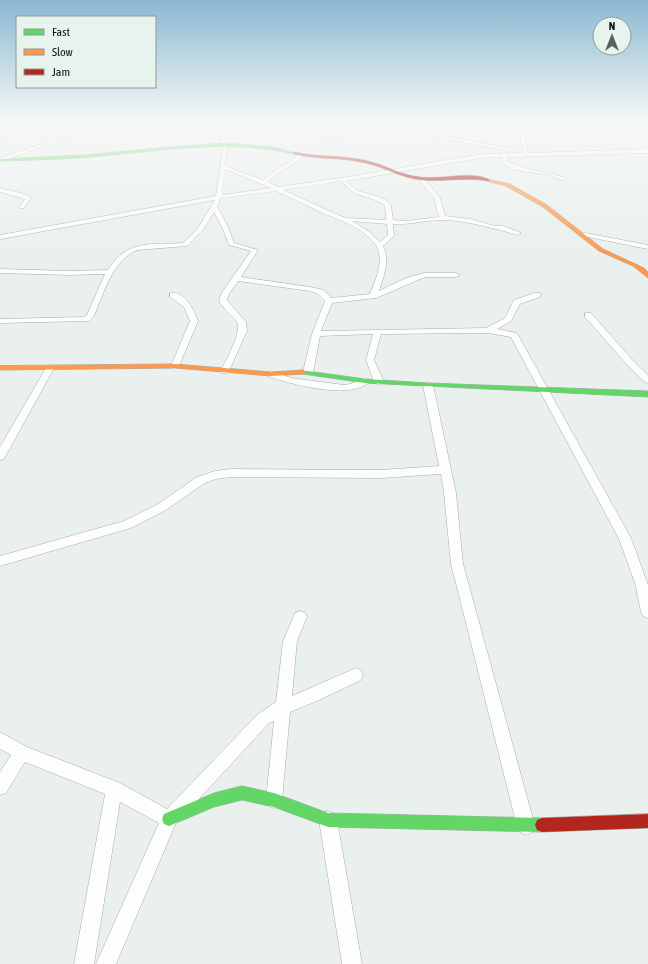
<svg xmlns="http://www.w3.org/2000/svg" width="648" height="964" font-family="'Asap Condensed',sans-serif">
<rect width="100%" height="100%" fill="#eaf0ed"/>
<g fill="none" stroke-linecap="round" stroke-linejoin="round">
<!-- street casing -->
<g stroke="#a7acaa" stroke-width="1">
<path id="street" d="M25 118 62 121 64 122 62 123 23 121 13 125H0V123H12Z
M151 118H157L59 141 0 162V158L56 139Z
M216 118H220L227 146 225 166 263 180 277 169 292 161 298 154H302L303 155 296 163 281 171 268 182 278 187 354 176 481 154 523 153 520 134 514 129 495 126 497 124 517 127 524 132 528 153 648 149V153L507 157V161C525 171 546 171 566 178L567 179 564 181 549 175 515 170 502 163V157L481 158 346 181 358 191 380 197 387 201 391 206 393 220 406 221 439 217 434 198 419 179 424 178 440 198 445 216 470 219 495 226H504L521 233 518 235C496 229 465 220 442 220 426 220 410 225 393 224L394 236 383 246C390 261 384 276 379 291L406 278 424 273H456L460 275 456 277H425L376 298 332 303 321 331 486 328 505 318 514 300 534 293H540V297L520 304 511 321 497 329 517 333 518 335 631 538 648 585V618L643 616 641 612 635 583 619 539 511 337 488 333 381 334 374 360 384 382 379 385 374 382 366 360 373 334 320 336 313 372 308 375 303 372 312 334 325 301 318 294 310 291 238 281 229 294 227 300 246 322 247 331 229 371 228 373H222L221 371C225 361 243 331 237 322 232 314 222 309 219 300L221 294 251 251 229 245 222 227 214 212 203 230 187 246 137 250C112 261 104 293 94 316L89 321 0 323V319L84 317 87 315 105 274 70 275 0 273V269L70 271 108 270C127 239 151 245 183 243L198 228 215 200 0 239V235L216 196 223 146ZM225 169 271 188 222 195ZM341 181 354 193 375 200 383 204 385 206 386 220 345 218 283 190ZM276 191C290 197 304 204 318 211 336 219 374 230 379 253 382 266 375 281 370 294L331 298 324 290 310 287 241 277 258 250 234 243 228 227 217 206 221 198ZM352 221 387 224 388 235 380 242 371 233Z
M396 126 518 150 515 152 465 143 396 128 378 129 327 141 325 140 378 127Z
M0 140 9 141V142L7 143 0 142Z
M0 188 25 194 31 198 24 208H20L19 207 25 199 0 192Z
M580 232 648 245V249L578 235 577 234Z
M170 293C185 291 194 310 198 321L179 366 175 369 171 366 190 321 184 307 170 297Z
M585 313H591L636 364 648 375V383L645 382 630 368 585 317Z
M50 365 54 368 4 459 0 460V447L46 368Z
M271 371 291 378 344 385 350 384 365 378 370 381C353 401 289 384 268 376L266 374Z
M428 382 433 385 456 493 463 564 535 826 532 832 526 835 520 832 517 826 451 564 444 493 441 474 381 478 231 477 216 479 205 483 166 510 131 528 0 566V556L124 521 158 504 197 477 215 471 231 469 381 470 439 466 423 385Z
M300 611 305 613 307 617 297 641 292 696 356 668 361 670 363 675 361 680 317 701 290 712 282 800 280 806 274 808 268 806 266 800 274 721 268 724 175 825 116 964H96L159 823 120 802 94 964H74L105 794 25 762 6 793 0 795V772L11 755 0 749V732L27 747 120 783 167 809 258 714 276 702 283 641 295 613Z
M328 811 334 814 337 820 362 964H342L319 820 322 814Z"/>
</g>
<!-- fast casing -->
<g stroke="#a7acaa" stroke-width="1">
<path id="fast" d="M227 143 272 147 296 153 294 154C232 140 175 149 112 155 75 159 37 160 0 161V159L84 155 180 146Z
M300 370 365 379 428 383 648 391V397L365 383 303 374H300Z
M242 786 274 793 328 813 542 818 547 820 549 825 547 830 542 832 328 827 274 807 242 800 214 807 169 826 164 824 162 819 164 814 214 793Z"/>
</g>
<!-- slow casing -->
<g stroke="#a7acaa" stroke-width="1">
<path id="slow" d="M488 179 510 184 547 205 603 249 644 268 648 272V278L633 266 599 251 543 207 506 186 486 181Z
M175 364 271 372 303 370 307 372 303 374 271 376 175 368 0 370V366Z"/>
</g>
<!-- jam casing -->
<g stroke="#a7acaa" stroke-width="1">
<path id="jam" d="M294 152C317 157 341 155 364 160 384 164 400 175 420 177 440 180 473 170 490 180L488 181C465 177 443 182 421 180 401 178 384 167 365 163 342 157 317 160 293 154Z
M648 814V828L542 832 537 830 535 825 537 820 542 818Z"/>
</g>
<!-- street -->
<use href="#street" fill="#fcfdfc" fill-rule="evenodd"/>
<!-- fast -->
<use href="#fast" fill="#63d668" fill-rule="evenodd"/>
<!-- slow -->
<use href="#slow" fill="#ff974d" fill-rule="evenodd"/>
<!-- jam -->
<use href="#jam" fill="#b3261e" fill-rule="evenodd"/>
</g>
<!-- sky -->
<linearGradient id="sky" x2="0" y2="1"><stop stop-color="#8ab8d1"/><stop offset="0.47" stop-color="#f6f8f7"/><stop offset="1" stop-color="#f6f8f7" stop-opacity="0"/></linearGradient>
<rect width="648" height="253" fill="url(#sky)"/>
<!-- legend -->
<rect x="16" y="16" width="140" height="72" fill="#e7f3ed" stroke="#919995"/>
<rect x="24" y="29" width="20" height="6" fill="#63d668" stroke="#919995"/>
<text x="52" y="36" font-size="12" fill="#0f1311">Fast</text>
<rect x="24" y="49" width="20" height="6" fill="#ff974d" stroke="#919995"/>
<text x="52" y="56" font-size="12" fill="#0f1311">Slow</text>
<rect x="24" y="69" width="20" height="6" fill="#b3261e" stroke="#919995"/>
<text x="52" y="76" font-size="12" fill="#0f1311">Jam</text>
<!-- north arrow -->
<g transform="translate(612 36)"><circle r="19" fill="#e7f3ed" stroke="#919995"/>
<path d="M0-3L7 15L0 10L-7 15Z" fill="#5c605e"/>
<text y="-6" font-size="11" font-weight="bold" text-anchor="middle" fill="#0f1311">N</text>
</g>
</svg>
